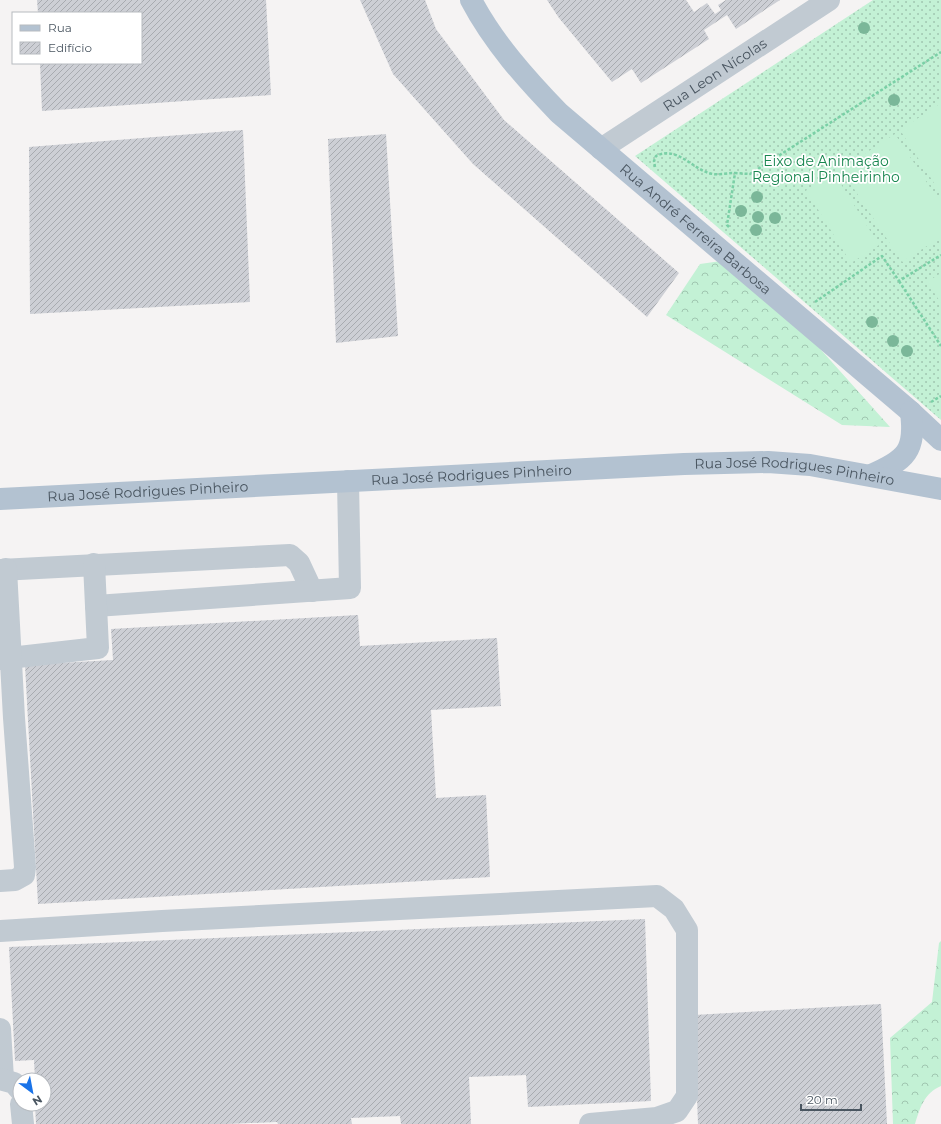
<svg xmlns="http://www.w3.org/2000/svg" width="941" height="1124" font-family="Montserrat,sans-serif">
<defs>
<pattern id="grass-dots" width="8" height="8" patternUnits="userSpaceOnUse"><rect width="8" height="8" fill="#c3f1d5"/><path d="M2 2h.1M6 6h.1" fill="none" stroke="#a0c6b0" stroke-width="1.8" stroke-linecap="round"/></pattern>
<pattern id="forest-crowns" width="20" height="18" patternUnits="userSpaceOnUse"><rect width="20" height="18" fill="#c3f1d5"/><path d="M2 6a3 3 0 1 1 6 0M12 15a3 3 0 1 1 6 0" fill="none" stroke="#a0c6b0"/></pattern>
<pattern id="building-hatch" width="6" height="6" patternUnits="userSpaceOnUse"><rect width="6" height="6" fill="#cdcfd5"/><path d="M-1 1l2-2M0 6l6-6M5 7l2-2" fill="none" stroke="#a8abb0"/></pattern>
</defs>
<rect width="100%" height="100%" fill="#f5f3f3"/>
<!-- grass -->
<path fill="url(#grass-dots)" d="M873 0H941V420L635 156Z"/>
<!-- forest -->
<path fill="url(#forest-crowns)" d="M728 260 814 342 890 427 842 425 666 315 700 264Z
M941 941V1086C924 1093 920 1108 915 1124H893L890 1038 932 1002 939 943Z"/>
<!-- garden -->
<path fill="#c3f1d5" d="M941 103V194L900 130Z
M895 134 941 204V237L902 262 841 169Z
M834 173 879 245 851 263 806 190Z
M941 273V303L927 282Z"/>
<!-- building -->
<path fill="url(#building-hatch)" d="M37 0H266L271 95 42 111 40 63H141V13H38Z
M360 0H425L436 29 504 120 679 273 647 317 473 164 393 74Z
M547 0H686L694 12 707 3 715 14 721 10 718 5 726 0H780L736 29 727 15 704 30 709 39 641 83 632 69 612 82 559 18Z
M243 130 250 302 30 314 29 147Z
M386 134 398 336 336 343 328 139Z
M358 615 360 646 497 638 501 706 431 710 436 798 486 795 490 877 38 904 25 665 113 660 111 629Z
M645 919 651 1101 528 1107 526 1075 469 1077 471 1124H401L400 1116 351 1118 352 1124H278L277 1122 227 1124H36L35 1104H44V1080H35L34 1060 15 1061 9 947Z
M881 1004 887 1124H698L694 1015Z"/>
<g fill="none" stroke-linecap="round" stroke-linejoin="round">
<!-- path -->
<path stroke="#7ad0a6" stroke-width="2.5" stroke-dasharray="3 2" stroke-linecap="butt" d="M655 167 654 161 656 156C678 145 693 171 713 174 720 175 728 173 735 173
M729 227 727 225 735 173 750 174 941 52
M899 281 941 346
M815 302 882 256 899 281 941 255
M931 402 941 396"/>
<!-- minor -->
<g stroke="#c1cad2" stroke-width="22">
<path id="s1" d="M601 149 829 0"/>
<path d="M0 570 290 555 299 563 312 591"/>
<path d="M96 606 350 588 348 481"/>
<path d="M0 659 98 648 94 564"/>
<path d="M0 881 15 880 24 875 25 867 14 718 6 569"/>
<path d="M0 931 162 921 657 896 674 909 687 930V1096L677 1111 657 1118 590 1124"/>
<path d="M0 1029 3 1079"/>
<path d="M0 1079 14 1083 20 1090"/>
<path d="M21 1104 23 1124"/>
</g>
<!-- major -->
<g stroke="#b3c2d1" stroke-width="22">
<path id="s2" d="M471 0C493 42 526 79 559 113L911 412 941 440"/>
<path d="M871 475C906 460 916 451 911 412"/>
<path id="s3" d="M0 499 684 464 768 462 810 465 941 489"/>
</g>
</g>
<!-- trees -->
<g fill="#7bb799">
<circle cx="864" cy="28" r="6"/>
<circle cx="894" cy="100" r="6"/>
<circle cx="757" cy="197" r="6"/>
<circle cx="741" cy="211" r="6"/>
<circle cx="758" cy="217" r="6"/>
<circle cx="775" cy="218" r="6"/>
<circle cx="756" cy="230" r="6"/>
<circle cx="872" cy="322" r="6"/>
<circle cx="893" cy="341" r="6"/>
<circle cx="907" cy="351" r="6"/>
</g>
<g text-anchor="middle" stroke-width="3.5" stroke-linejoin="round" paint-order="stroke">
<!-- street labels -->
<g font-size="14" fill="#4a5661" stroke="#fff">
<text dy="5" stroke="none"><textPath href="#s1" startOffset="136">Rua Leon Nícolas</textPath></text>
<text dy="5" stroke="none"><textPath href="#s2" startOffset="323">Rua André Ferreira Barbosa</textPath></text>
<text dy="5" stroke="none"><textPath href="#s3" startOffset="796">Rua José Rodrigues Pinheiro</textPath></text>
<text dy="5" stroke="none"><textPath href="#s3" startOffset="472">Rua José Rodrigues Pinheiro</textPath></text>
<text dy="5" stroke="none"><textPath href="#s3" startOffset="148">Rua José Rodrigues Pinheiro</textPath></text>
</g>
<!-- park labels -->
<g font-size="14" fill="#17864f" stroke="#fff">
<text x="826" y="166">Eixo de Animação<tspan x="826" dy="16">Regional Pinheirinho</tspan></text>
</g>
</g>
<!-- legend -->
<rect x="12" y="12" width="130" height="52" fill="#ffffff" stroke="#b7bbc0"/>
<rect x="20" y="25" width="20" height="6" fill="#b3c2d1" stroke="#b7bbc0"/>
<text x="48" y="32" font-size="12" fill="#4a5661">Rua</text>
<rect x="20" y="42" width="20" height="12" fill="url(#building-hatch)" stroke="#b7bbc0"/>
<text x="48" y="52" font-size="12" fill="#4a5661">Edifício</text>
<!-- north arrow -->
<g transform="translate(32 1092) rotate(148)"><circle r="19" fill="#ffffff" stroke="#b7bbc0"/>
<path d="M0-3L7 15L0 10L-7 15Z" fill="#1a73e8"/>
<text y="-6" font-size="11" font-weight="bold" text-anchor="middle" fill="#4a5661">N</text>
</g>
<!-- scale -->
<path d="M801 1104v6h60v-6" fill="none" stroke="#4a5661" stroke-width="2"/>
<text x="807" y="1104" font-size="12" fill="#4a5661" stroke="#ffffff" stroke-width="3" paint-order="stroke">20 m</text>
</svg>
